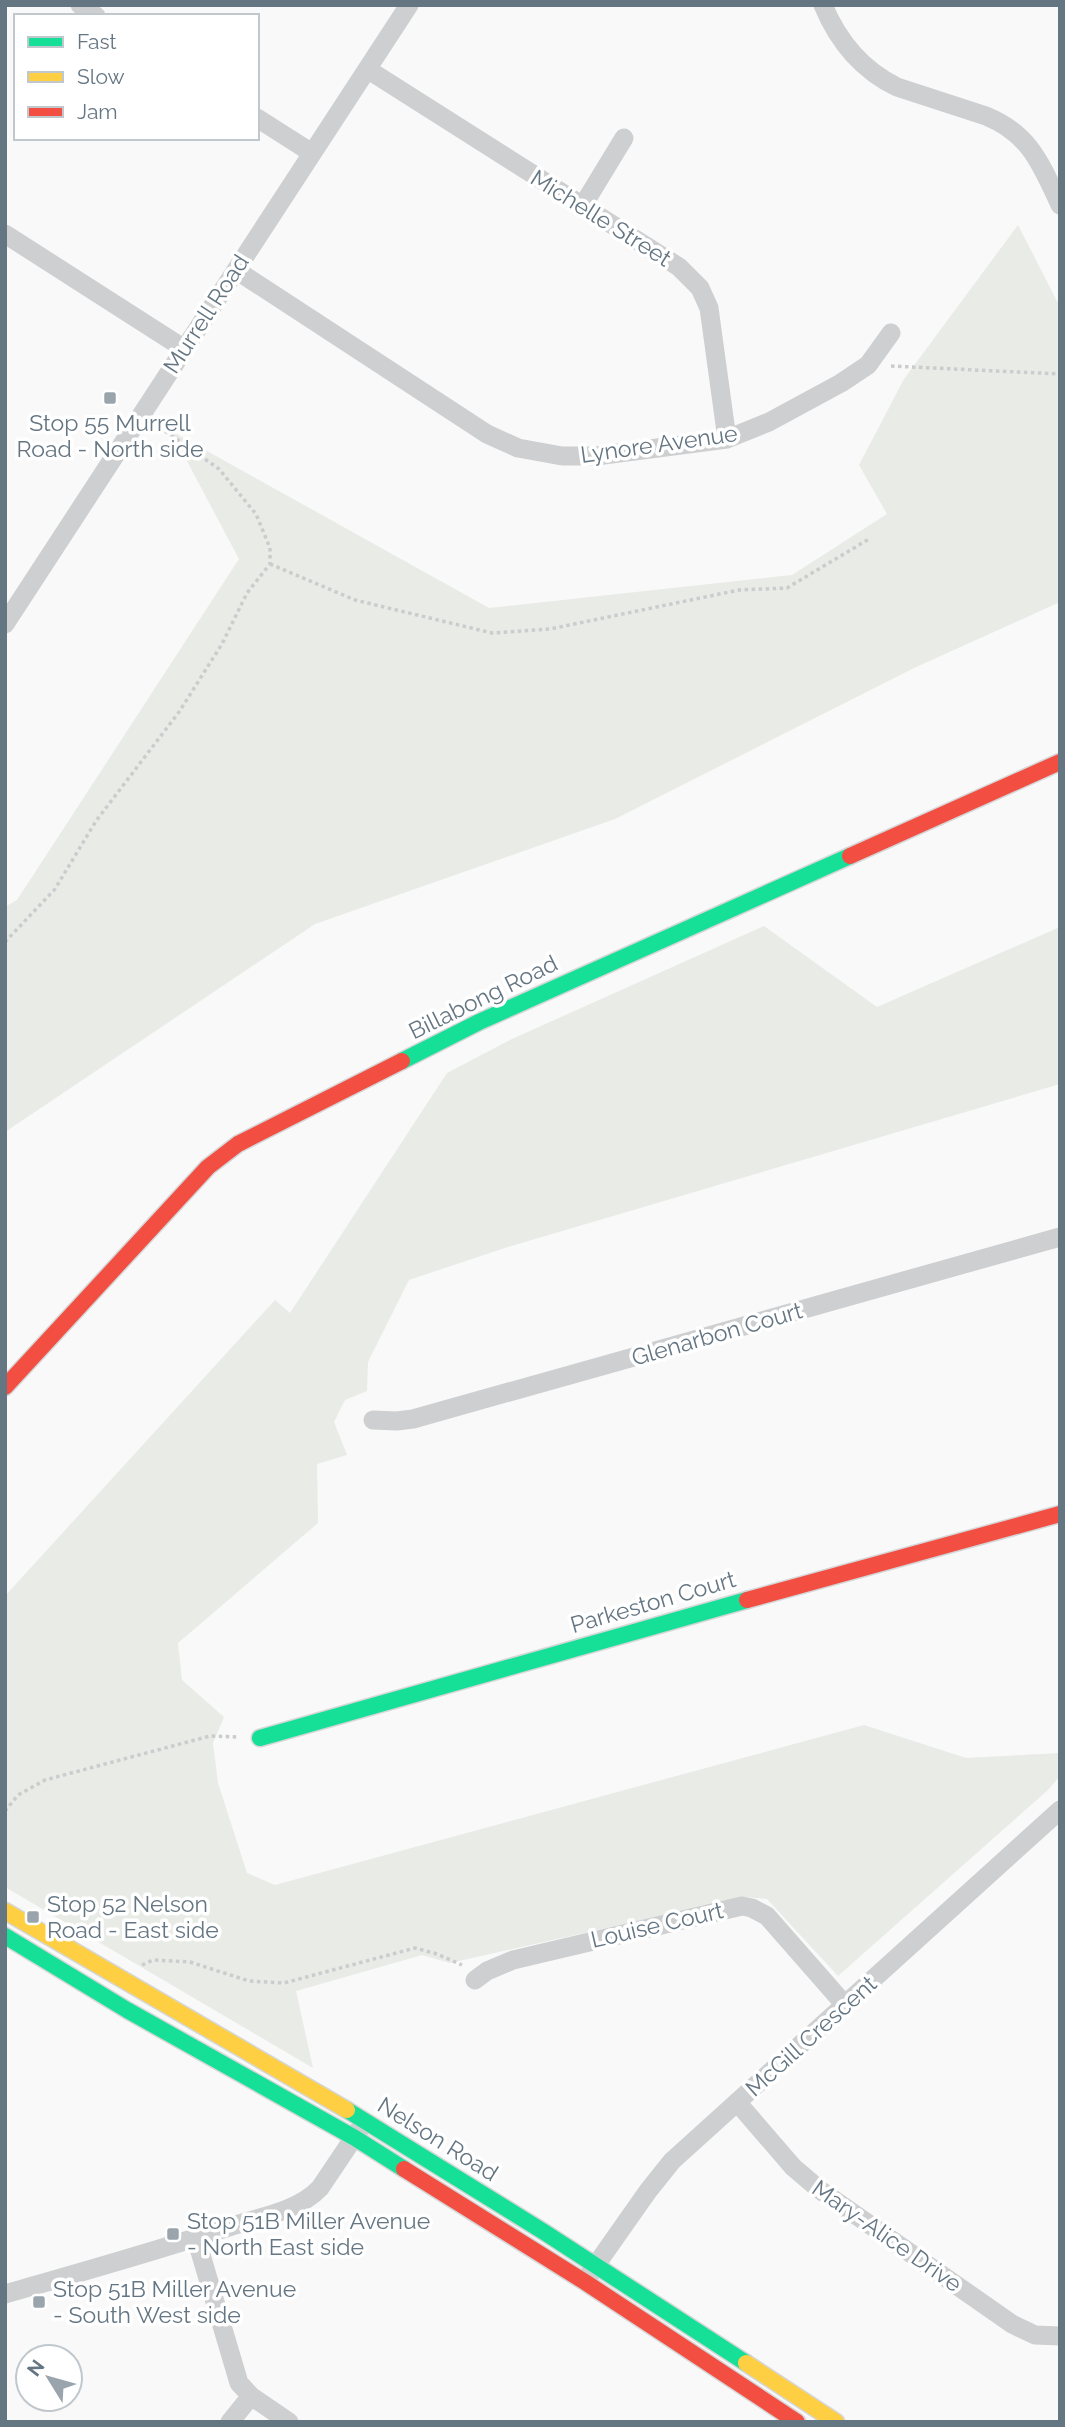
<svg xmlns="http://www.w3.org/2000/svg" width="1065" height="2427" font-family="Raleway,sans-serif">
<rect width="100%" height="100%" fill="#f9f9f9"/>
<!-- green -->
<path fill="#e8ebe6" d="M1018 225 1060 307V602L914 668 615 819 315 924 5 1132V907L17 900 239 559 171 431 489 608 792 575 887 514 859 465 904 379Z
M764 926 877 1007 1060 927V1084L508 1247 409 1280 368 1362 367 1391 345 1400 334 1422 347 1455 317 1464 318 1523 178 1643 182 1680 224 1717 213 1743 218 1783 247 1873 275 1885 864 1725 966 1758 1060 1753V1776L1048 1790 838 1976 767 1899 745 1897 450 1963 422 1955 296 1991 313 2068 5 1887V1596L275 1300 290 1313 447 1073 512 1039Z"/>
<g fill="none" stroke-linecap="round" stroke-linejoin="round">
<!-- fast casing -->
<g stroke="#d5d6d7" stroke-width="19">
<path id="fast" d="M402 1061 479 1022 850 856
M260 1738 747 1600
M5 1936 127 2010 355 2138 404 2169
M347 2110 544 2232 746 2363"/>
</g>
<!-- slow casing -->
<g stroke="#d5d6d7" stroke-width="19">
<path id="slow" d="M5 1911 347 2110
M746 2363 836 2422"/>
</g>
<!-- jam casing -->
<g stroke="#d5d6d7" stroke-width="19">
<path id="jam" d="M850 856 1060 762
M5 1387 208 1167 238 1144 402 1061
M747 1600 1060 1514
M404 2169 585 2282 797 2422"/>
</g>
<!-- path -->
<path stroke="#cbcccd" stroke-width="3.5" stroke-dasharray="3.5 3.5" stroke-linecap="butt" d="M891 366 1060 374
M270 564 355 600 492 633 550 629 739 590 787 588 869 539
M5 942 55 889 96 821 179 712 222 644 247 593 270 564V548L256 514 219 469 158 426
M5 1811 18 1795 45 1780 210 1736 238 1737
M142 1965 153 1960 190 1962 249 1981 284 1983 415 1948 437 1954 462 1965"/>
<!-- street -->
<path stroke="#cecfd0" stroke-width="19" d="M80 5 96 16
M823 5C838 41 862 70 897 87L986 116C1030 134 1041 164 1060 205
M367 69 679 267 700 288 709 308 727 439
M257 118 312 153
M582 207 624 138
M5 234 183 348
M236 270 487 434 518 448 562 456H596L727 439 769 422 841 383 868 365 891 333
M5 624 409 5
M373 1420 397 1421 413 1419 1060 1237
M475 1980 487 1971 513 1960 742 1906 752 1908 767 1916 845 2005
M737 2102 793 2167 820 2190 1012 2324 1035 2335 1060 2336
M196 2238 239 2383 251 2396 289 2422
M589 2275 648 2191 672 2161 1060 1810
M5 2294C81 2272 157 2251 232 2226 261 2217 298 2211 320 2188L361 2127
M230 2422 251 2396"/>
<!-- fast -->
<use href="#fast" stroke="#16e098" stroke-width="16"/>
<!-- slow -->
<use href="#slow" stroke="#ffcf43" stroke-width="16"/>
<!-- jam -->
<use href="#jam" stroke="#f24e42" stroke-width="16"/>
</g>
<!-- markers -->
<g fill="#99a4ac" stroke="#fff" stroke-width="2.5">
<rect x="103" y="391" width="14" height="14" rx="3.5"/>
<rect x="26" y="1910" width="14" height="14" rx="3.5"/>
<rect x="166" y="2227" width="14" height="14" rx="3.5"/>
<rect x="32" y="2295" width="14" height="14" rx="3.5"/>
</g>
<g text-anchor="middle" stroke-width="7" stroke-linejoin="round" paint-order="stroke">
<!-- street labels -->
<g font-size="23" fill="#657683" stroke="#fff">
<text transform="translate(601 218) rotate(32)" y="8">Michelle Street</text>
<text transform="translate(206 314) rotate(-57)" y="8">Murrell Road</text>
<text transform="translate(659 444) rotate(-8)" y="8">Lynore Avenue</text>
<text transform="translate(483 997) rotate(-26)" y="8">Billabong Road</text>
<text transform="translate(717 1334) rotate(-16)" y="8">Glenarbon Court</text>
<text transform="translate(653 1602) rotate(-16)" y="8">Parkeston Court</text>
<text transform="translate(657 1925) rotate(-13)" y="8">Louise Court</text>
<text transform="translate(811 2036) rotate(-42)" y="8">McGill Crescent</text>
<text transform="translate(438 2139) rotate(32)" y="8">Nelson Road</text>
<text transform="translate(887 2236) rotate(35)" y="8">Mary-Alice Drive</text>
</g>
<!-- poi labels -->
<g font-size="23" fill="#657683" stroke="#fff" text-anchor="start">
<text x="110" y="431" text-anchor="middle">Stop 55 Murrell<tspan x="110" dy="26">Road - North side</tspan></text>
<text x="47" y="1912">Stop 52 Nelson<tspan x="47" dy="26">Road - East side</tspan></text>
<text x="187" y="2229">Stop 51B Miller Avenue<tspan x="187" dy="26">- North East side</tspan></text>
<text x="53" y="2297">Stop 51B Miller Avenue<tspan x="53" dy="26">- South West side</tspan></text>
</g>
</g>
<!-- border -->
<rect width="1065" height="2427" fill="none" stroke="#657683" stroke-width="14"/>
<!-- legend -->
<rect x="14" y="14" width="245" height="126" fill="#ffffff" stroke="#c1c8cd" stroke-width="2"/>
<rect x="28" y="37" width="35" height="10" fill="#16e098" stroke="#c1c8cd" stroke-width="2"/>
<text x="77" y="49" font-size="21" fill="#657683">Fast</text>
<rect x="28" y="72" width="35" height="10" fill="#ffcf43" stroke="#c1c8cd" stroke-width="2"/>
<text x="77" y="84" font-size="21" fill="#657683">Slow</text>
<rect x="28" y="107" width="35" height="10" fill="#f24e42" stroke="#c1c8cd" stroke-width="2"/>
<text x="77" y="119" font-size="21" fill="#657683">Jam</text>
<!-- north arrow -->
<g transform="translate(49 2378) rotate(307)"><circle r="33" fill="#ffffff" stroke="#c1c8cd" stroke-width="2"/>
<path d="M0-5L12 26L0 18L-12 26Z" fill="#99a4ac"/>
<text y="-10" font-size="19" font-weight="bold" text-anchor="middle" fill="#657683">N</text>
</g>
</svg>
